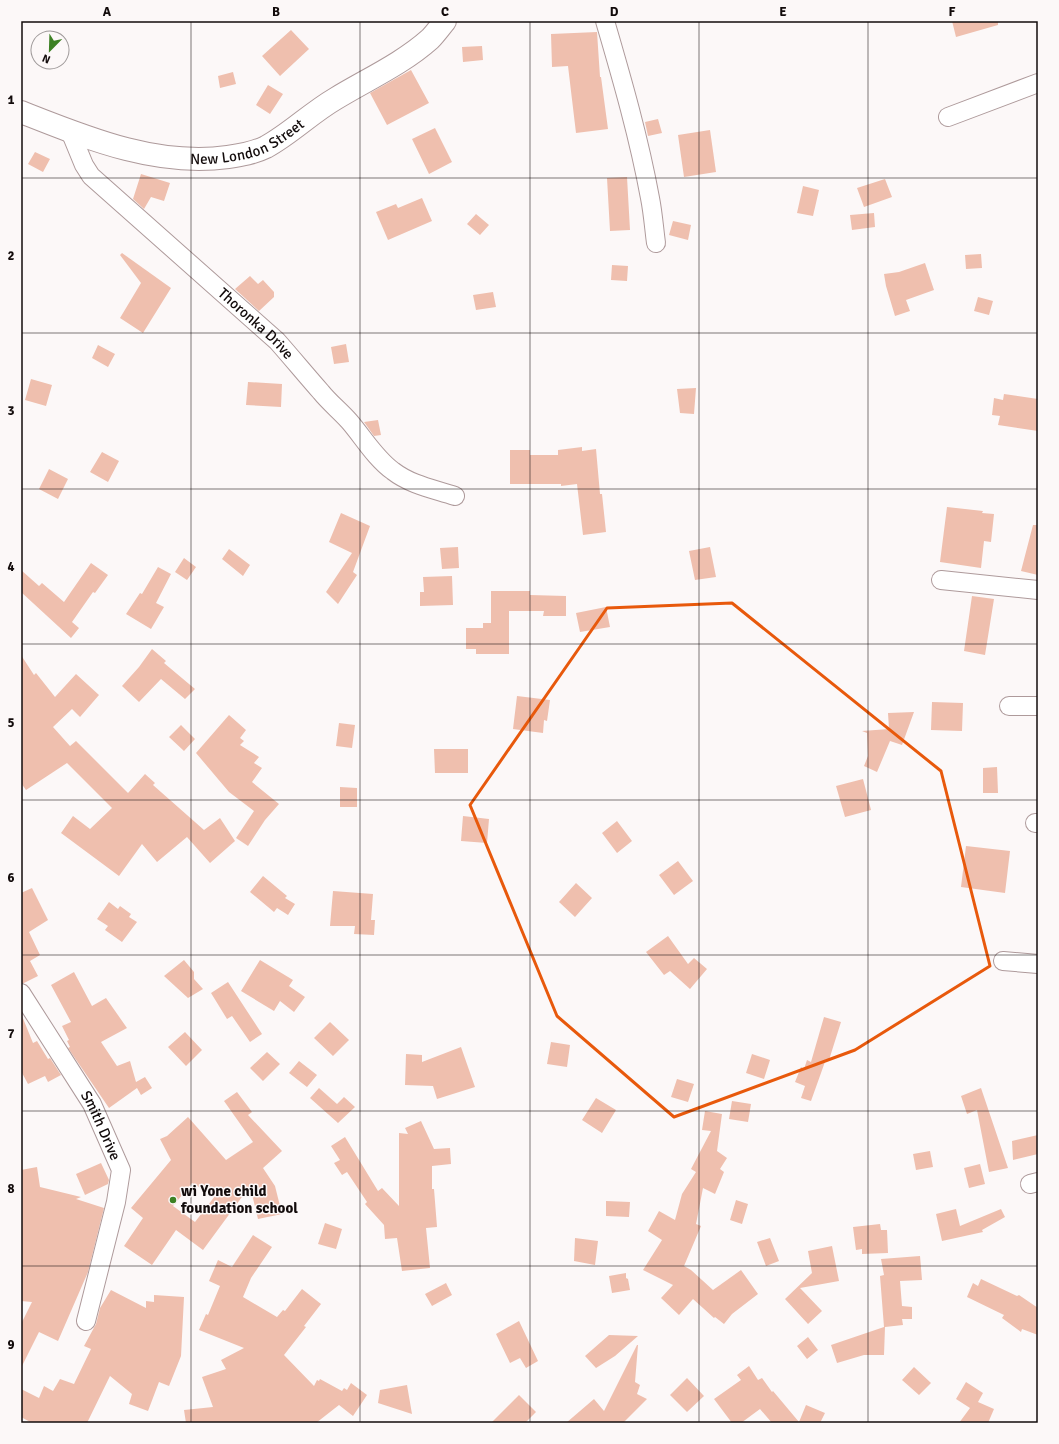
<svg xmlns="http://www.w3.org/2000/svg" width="1059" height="1444" font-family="Signika,sans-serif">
<rect width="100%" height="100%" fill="#fcf8f8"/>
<!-- building -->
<path fill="#efbfae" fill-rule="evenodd" d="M952 21H998V25L956 37Z
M291 30 309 49 280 76 262 56Z
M597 32 600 77H601L608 129 576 133 568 66 552 67 551 34Z
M482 46 483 60 463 62 462 47Z
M411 70 429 103 387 125 370 93Z
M233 72 236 84 220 88 218 76Z
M268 85 283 94 270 114 256 105Z
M658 119 662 133 648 136 645 122Z
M435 128 452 162 429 174 412 139Z
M710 130 716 172 684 177 678 135Z
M35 152 50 159 43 172 28 164Z
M141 174 170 183 164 201 151 197 144 209 133 199Z
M627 177 630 230 610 231 607 178Z
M885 179 892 197 864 207 857 188Z
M803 186 819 190 813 216 797 213Z
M422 198 432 221 388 240 376 212 396 204 398 208Z
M874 213 875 227 852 230 850 215Z
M476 214 489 225 480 235 467 224Z
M673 221 691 225 688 240 669 235Z
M122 253 171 288 143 333 120 318 141 283 120 255Z
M981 254 982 268 966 269 965 255Z
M925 263 934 290 906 300 910 311 895 316 886 286 884 274 899 272Z
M612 265 628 266 627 281 611 280Z
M250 276 258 284 263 280 274 292V297L259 311 235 289Z
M493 292 496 307 476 310 473 295Z
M978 297 993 301 989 315 974 311Z
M346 344 349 362 334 364 331 347Z
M98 345 115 354 108 367 92 358Z
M31 379 52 385 46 406 25 400Z
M248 382 282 384 281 407 246 405Z
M696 388 694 414 680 413 677 389Z
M1004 394 1038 399V431L998 425 1000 416 992 415 994 398 1003 400Z
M378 420 381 435 374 436 364 422Z
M582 447V451L596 449 600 494H602L606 532 583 535 577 484 561 486V484H510V450H530V455H558V450Z
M102 452 119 461 108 482 90 472Z
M49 469 68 479 58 499 39 489Z
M947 507 983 511 982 513 994 514 991 542 984 541 981 568 940 562Z
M341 513 370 526 353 572 357 575 338 604 326 592 352 553 329 542Z
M1033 525H1038V575L1021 571Z
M458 547 459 568 442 569 440 548Z
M710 547 716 577 695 580 689 551Z
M229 549 250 565 243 576 222 559Z
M184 558 196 567 187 580 175 572Z
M91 563 108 575 95 593 93 592 72 622 79 628 71 638 21 592V570L39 586 42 583 64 602Z
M158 567 171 574 156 603 164 607 151 629 126 614 140 593 142 594Z
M452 576 453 605 420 606V592H424L423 577Z
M491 591H530V595L566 596V616H543L544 611H509V654H476V649H466V628H483V623H491Z
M972 596 994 599 985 655 964 651Z
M606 607 610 627 580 632 576 613Z
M152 649 166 661 164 663 195 689 185 699 161 679 139 702 122 686 139 667Z
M21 655 34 675 36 673 55 697 76 674 99 695 80 717 72 709 53 727 70 746 76 741 128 793 145 774 155 783 153 785 204 830 220 818 235 841 210 863 187 837 157 862 142 844 119 876 61 833 73 816 90 829 112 808 67 763 26 790 21 783Z
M517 696 550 700 547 721 544 720 543 733 513 729Z
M932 702 963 703 962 731 931 730Z
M914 712 902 745 890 741 877 772 864 766 868 756 867 733 862 731 889 729 888 713Z
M229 715 246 730 240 738 244 741 240 745 259 757 254 763 262 768 252 782 279 804 265 820 248 846 236 838 254 811 229 792 196 753Z
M339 723 355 725 352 748 336 746Z
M181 725 195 739 184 751 169 737Z
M434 749H468V773H435Z
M997 767 998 793H983V768Z
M863 779 871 810 845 817 836 786Z
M340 787 357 788V807H340Z
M463 816 489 819 487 843 461 841Z
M617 821 632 841 617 853 602 833Z
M966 846 1010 851 1005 893 961 887Z
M678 861 693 881 674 895 659 875Z
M263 876 287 896 285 898 295 904 288 915 277 908 274 912 250 892Z
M576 883 592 898 575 917 559 902Z
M32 888 48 920 29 932 40 955 30 961 38 976 24 983H21V893Z
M333 891 373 894 371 920H375L374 935 354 934 355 926H330Z
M109 902 118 909 120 906 131 914 129 917 137 922 122 942 105 930 108 926 97 919Z
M668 936 688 964 694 958 707 969 690 989 670 971 664 975 646 952Z
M184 960 194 972V979L203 989 188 998 164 976Z
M260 960 293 980 289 986 305 997 294 1012 280 1001 274 1011 241 991Z
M74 972 92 1006 106 998 127 1028 101 1042 117 1066 130 1061 136 1082 145 1077 152 1088 141 1095 137 1088 109 1108 68 1048 70 1047 67 1041 69 1040 62 1026 71 1022 51 985Z
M228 982 262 1034 250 1042 232 1016 227 1019 211 993Z
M21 1016H22L33 1043 37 1041 48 1059 50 1058 61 1075 48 1082 45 1076 28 1084 21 1071Z
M824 1017 841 1022 829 1060 826 1059 811 1101 801 1098 805 1086 795 1082 801 1067 804 1069 807 1060 811 1062Z
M330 1022 349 1040 333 1056 314 1038Z
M185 1032 202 1050 186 1066 168 1047Z
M551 1042 570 1045 567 1067 547 1064Z
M461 1047 475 1087 437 1099 433 1086 405 1085 406 1054 422 1055V1062Z
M267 1052 280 1064 263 1081 250 1068Z
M752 1054 770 1060 764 1079 746 1073Z
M299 1061 317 1075 307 1087 289 1073Z
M677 1079 694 1084 688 1102 671 1097Z
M319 1088 337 1104 344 1097 355 1107 338 1123 310 1098Z
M981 1088 1008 1168 989 1172 977 1110 967 1114 961 1096Z
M237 1092 252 1112 248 1115 282 1151 263 1168 275 1186 282 1214 258 1219 250 1186 203 1250 176 1230 152 1265 124 1246 143 1218 131 1208 171 1160 160 1139 167 1136 188 1117 226 1160 253 1142 224 1101ZM192 1183 215 1196 195 1222 173 1206Z
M596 1098 616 1110 602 1133 582 1120Z
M732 1101 751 1104 748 1122 729 1119Z
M705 1111 722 1114 717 1151 727 1158 720 1169 724 1172 715 1194 703 1188 696 1224 701 1226 684 1266 691 1270 713 1290 741 1270 758 1294 732 1314 724 1324 715 1317 714 1318 693 1299 679 1315 661 1298 673 1285 643 1270 662 1240 648 1231 659 1211 675 1220 682 1194 696 1172 691 1169 711 1131 702 1130Z
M421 1121 434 1149 450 1148 451 1164 432 1166V1189H434L437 1227 426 1228 430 1268 402 1271 397 1238 385 1239 384 1225 365 1204 367 1202 347 1172 342 1175 334 1163 340 1160 331 1146 345 1137 378 1191 382 1188 399 1206V1133L408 1134 405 1128Z
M1038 1135V1154L1013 1160 1012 1141Z
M930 1151 933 1167 916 1170 913 1154Z
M101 1163 109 1180 108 1184 85 1195 76 1174Z
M980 1164 985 1184 969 1188 964 1168Z
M37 1167 40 1187 81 1197 76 1199 104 1208 88 1272 58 1341 39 1332 21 1368V1324L32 1302 21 1301V1170Z
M736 1200 748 1204 742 1224 730 1220Z
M606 1201 630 1202 629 1217 606 1216Z
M956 1209 960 1226 1001 1209 1005 1217 982 1230 983 1232 942 1241 936 1214Z
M325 1223 342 1229 336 1249 318 1244Z
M880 1224 881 1230H887L888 1253 862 1254V1249L856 1250 853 1227Z
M253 1235 272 1247 251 1278 243 1297 277 1317 283 1310 285 1311 302 1289 321 1304 304 1326 306 1327 284 1355 314 1386 317 1380 319 1381 320 1379 342 1391 344 1388 347 1390 351 1383 367 1395 353 1416 339 1405 316 1423H186L184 1410 213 1407 202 1377 226 1369 221 1360 244 1348 199 1330 206 1314 208 1315 220 1286 209 1281 218 1260 232 1267Z
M575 1238 598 1241 595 1265 574 1261Z
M770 1238 779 1261 766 1266 757 1242Z
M832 1246 839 1281 800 1288 822 1311 808 1324 785 1299 812 1273 808 1251Z
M920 1256 922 1280 900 1281 902 1306 912 1307V1319H902L903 1325 885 1327 884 1355H864L837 1363 831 1345 884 1327 880 1276 884 1275 881 1259Z
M626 1273V1278L628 1279 630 1290 612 1293 609 1276Z
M981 1279 1017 1296 1019 1295 1038 1308V1335L1022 1329 1021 1332 1002 1318 1004 1315 967 1297 973 1283 978 1286Z
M446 1283 452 1295 432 1306 425 1294Z
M111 1290 146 1308V1301L154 1302V1295L184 1297 181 1356 169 1386 159 1382 148 1411 129 1404 132 1394 110 1376 87 1423H32L21 1417V1389L39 1398 44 1386 53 1391 60 1379 74 1384 91 1349 84 1346 96 1324 100 1308Z
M519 1321 538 1361 526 1368 520 1358 510 1363 496 1334Z
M609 1335 638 1336 615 1356 596 1368 585 1356Z
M808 1337 818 1350 807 1359 797 1346Z
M637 1345H638L635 1382 640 1385 637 1394 647 1399 623 1423H566L594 1399 604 1411Z
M749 1366 758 1380 762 1378 772 1392 773 1391 799 1422 806 1405 825 1413 820 1423H772L760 1409 741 1423H732L714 1399 741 1380 737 1375Z
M914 1367 931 1383 919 1395 902 1380Z
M687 1378 704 1396 687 1412 670 1395Z
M966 1382 983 1393 978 1402 994 1409 988 1423H959L970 1408 956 1399Z
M407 1385 412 1414 378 1403 380 1390Z
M519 1395 536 1412 525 1423H491Z"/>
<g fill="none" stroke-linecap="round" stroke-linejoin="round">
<!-- minor casing -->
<g stroke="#ae9a9b" stroke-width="20">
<g id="minor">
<path d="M605 21C622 79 639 138 650 198 653 213 654 228 656 243"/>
<path d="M948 117 1038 83"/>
<path id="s1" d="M70 131 84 165 91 176 277 341C292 358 306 375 321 392 329 402 340 411 349 421 363 437 375 458 393 471 411 485 434 489 455 496"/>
<path d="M941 580 1038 590"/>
<path d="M1009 706H1038"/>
<path d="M1035 823H1038"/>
<path d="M1003 961 1038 964"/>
<path id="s2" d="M21 993 92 1104 121 1170 116 1202 86 1321"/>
<path d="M1030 1184 1038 1182"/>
</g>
</g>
<!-- tertiary casing -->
<g stroke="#ae9a9b" stroke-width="24">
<g id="tertiary">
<path id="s3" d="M21 112C87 138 156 167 228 157 241 155 254 153 266 147 290 134 311 113 335 99 366 80 402 64 430 39 435 34 440 27 445 21"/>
</g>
</g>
<!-- minor -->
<use href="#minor" stroke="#fff" stroke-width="18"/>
<!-- tertiary -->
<use href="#tertiary" stroke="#fff" stroke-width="22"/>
</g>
<!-- marked area -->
<path fill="none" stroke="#e8590c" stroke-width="3" stroke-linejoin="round" d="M732 603 941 771 990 966 855 1050 674 1117 557 1016 470 805 607 608Z"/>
<!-- grid -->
<path fill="none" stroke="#120b0b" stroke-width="1" stroke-opacity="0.55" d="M191 21V1423M360 21V1423M530 21V1423M699 21V1423M868 21V1423M21 178H1038M21 333H1038M21 489H1038M21 644H1038M21 800H1038M21 955H1038M21 1111H1038M21 1266H1038"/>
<!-- markers -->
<circle fill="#3d8124" stroke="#fcf8f8" stroke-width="1.5" cx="173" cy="1200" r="4"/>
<g text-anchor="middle" stroke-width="3" stroke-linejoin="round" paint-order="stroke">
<!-- street labels -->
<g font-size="15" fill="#120b0b" stroke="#fcf8f8">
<text dy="5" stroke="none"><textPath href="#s3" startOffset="237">New London Street</textPath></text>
<text dy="5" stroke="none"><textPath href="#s1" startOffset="271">Thoronka Drive</textPath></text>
<text dy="5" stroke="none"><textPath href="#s2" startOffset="155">Smith Drive</textPath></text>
</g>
<!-- poi labels -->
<g font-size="15" font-weight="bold" fill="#120b0b" stroke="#fcf8f8" text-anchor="start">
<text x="181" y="1196">wi Yone child<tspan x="181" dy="17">foundation school</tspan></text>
</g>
</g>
<!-- border -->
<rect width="1059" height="1444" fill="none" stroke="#fcf8f8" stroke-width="44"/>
<!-- north arrow -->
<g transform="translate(50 50) rotate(203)"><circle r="19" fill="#fcf8f8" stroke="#9e9999"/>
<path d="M0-3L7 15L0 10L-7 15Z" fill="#3d8124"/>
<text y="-6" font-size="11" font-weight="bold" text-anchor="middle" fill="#120b0b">N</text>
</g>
<rect x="22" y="22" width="1015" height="1400" fill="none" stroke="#120b0b" stroke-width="1.5"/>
<g font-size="13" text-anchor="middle" font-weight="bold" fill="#120b0b">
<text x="107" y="16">A</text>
<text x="276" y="16">B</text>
<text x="445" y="16">C</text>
<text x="614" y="16">D</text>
<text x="783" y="16">E</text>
<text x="952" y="16">F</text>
<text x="11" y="104">1</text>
<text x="11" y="260">2</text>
<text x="11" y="415">3</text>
<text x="11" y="571">4</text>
<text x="11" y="727">5</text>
<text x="11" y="882">6</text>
<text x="11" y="1038">7</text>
<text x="11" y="1193">8</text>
<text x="11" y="1349">9</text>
</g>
</svg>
